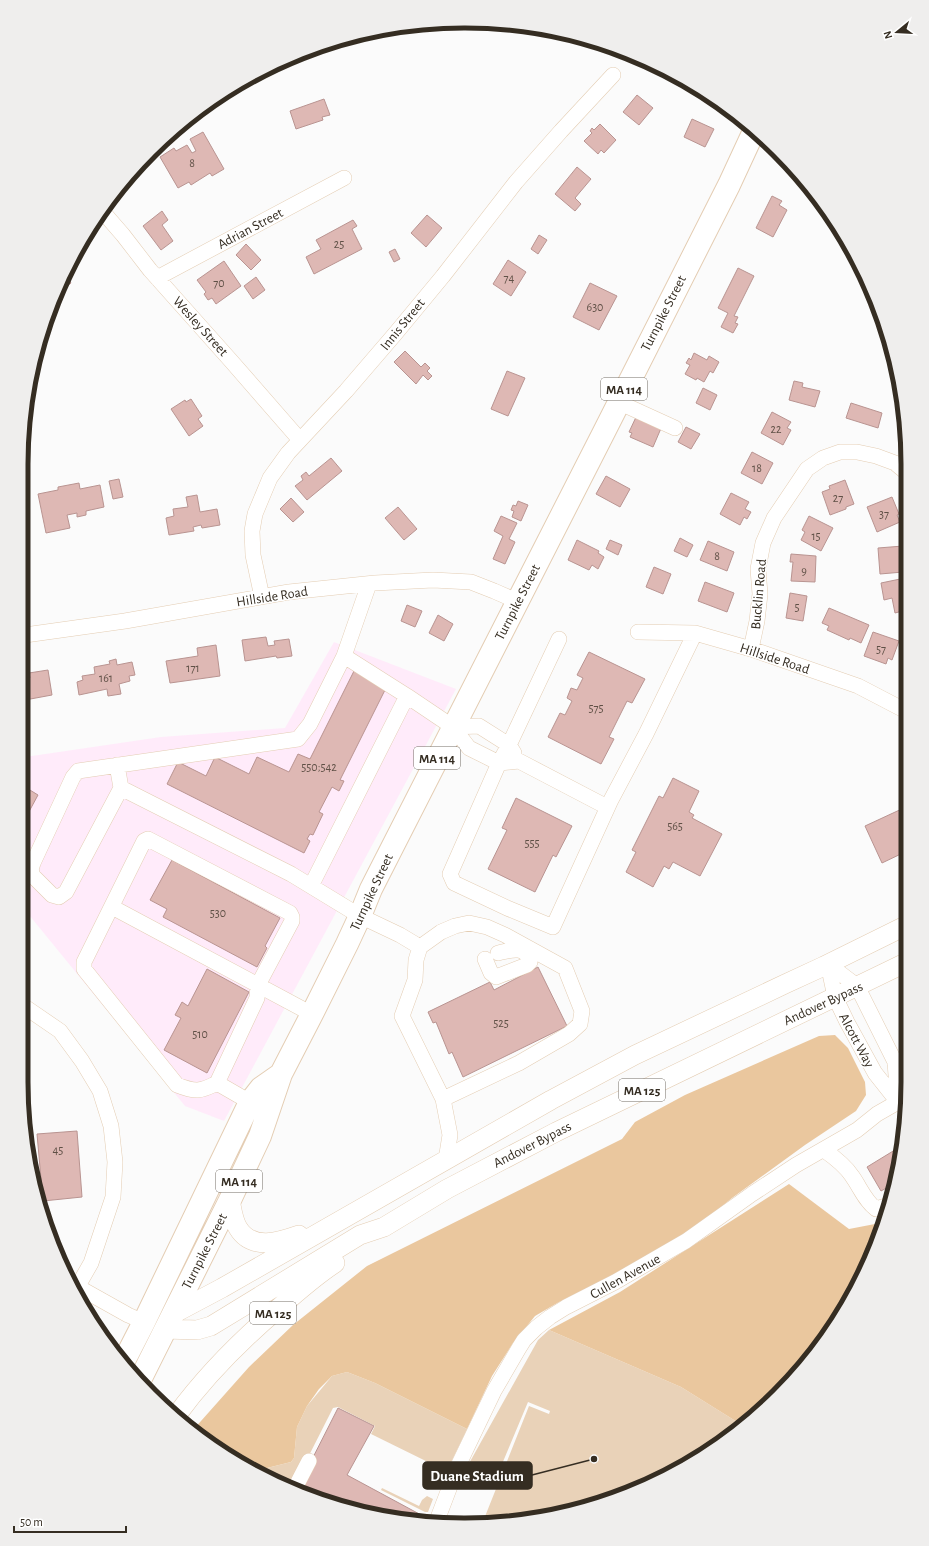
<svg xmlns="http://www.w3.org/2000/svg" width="929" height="1546" font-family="'Alegreya Sans',sans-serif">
<rect width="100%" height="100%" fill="#fbfbfb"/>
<!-- commercial -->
<path fill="#ffebfa" d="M334 642 456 689 224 1121 185 1106 25 910V757L161 737 285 728Z"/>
<!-- green -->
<path fill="#e9d2b8" d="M549 1330 681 1387 742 1425 711 1450 607 1502 523 1521 482 1524 529 1406 549 1414 550 1411 528 1402 497 1476 483 1471 478 1480 467 1467 538 1340Z
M347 1372 375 1383 467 1429 442 1481H433L438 1467 371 1434 375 1426 338 1407 333 1408 293 1487 259 1470 291 1462 294 1458 297 1427 307 1406 332 1376Z
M382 1488 419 1506 422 1500 427 1496 433 1499 428 1512H425L381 1490Z"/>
<!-- forest -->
<path fill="#eac79e" d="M835 1035 848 1048 865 1082 866 1095 856 1111 805 1145 732 1198 693 1230 603 1283 559 1302 535 1316 513 1343 492 1376 467 1429 375 1383 347 1372 332 1376 319 1389 307 1406 297 1427 294 1458 291 1462 259 1470 218 1450 193 1430 249 1367 293 1325 367 1266 622 1139 635 1122 685 1095 819 1036Z
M789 1184 849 1229 875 1224 880 1229 874 1251 816 1351 778 1395 742 1425 681 1387 549 1330 620 1292Z"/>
<!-- building -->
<path fill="#deb8b4" stroke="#b99491" d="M637 95 653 108 639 125 623 112Z
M324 99 330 115 322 117 323 120 296 129 290 111Z
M692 119 714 129 705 147 684 137Z
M600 124 616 140 604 153 601 150 598 154 584 141 592 133 590 131 592 128 594 130Z
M203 132 224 169 212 176 210 173 191 185 189 182 178 188 160 157 174 148 176 151 187 145 192 153 196 151 190 139Z
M577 167 591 179 575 198 581 204 575 211 555 194Z
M772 196 782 201 779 205 787 210 773 237 756 228Z
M162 211 168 220 162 225 173 241 161 250 143 226Z
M427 215 442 228 426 247 411 233Z
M353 220 357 226 352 229 362 249 314 274 306 257 321 249 316 240Z
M539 235 547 240 538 254 531 249Z
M246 244 261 260 251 270 236 255Z
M395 249 400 259 394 262 389 252Z
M508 260 526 272 511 296 493 284Z
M224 261 241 286 216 304 212 298 208 300 204 294 206 292 197 280Z
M738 268 754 276 734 316 738 317 735 323 738 324 733 333 721 327 728 313 718 308Z
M66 276 71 283 62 290 59 287Z
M256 277 265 290 253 299 244 286Z
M590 283 617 296 599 330 573 317Z
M405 351 421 367 425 363 430 368 427 371 432 376 428 380 423 375 416 384 394 362Z
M694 353 707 360 709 356 719 362 713 373 710 371 704 382 697 378 696 380 685 374 690 365 686 363 689 358 691 360Z
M507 371 525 378 508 416 491 409Z
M794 381 803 383 802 387 820 391 815 407 789 400Z
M703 388 717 395 710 410 696 403Z
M191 399 202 416 198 419 203 426 189 436 171 409 185 400 186 402Z
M851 403 882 413 878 428 846 418Z
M772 412 791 422 787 428 791 430 783 445 761 433Z
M637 415 662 426 653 447 630 437 632 433 629 432Z
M686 427 700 434 691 449 678 442Z
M752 452 773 463 762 484 741 473Z
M331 458 342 471 307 500 295 486 303 480 301 476 306 472 309 476Z
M606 476 630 489 620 507 596 494Z
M119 479 123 497 113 499 109 481Z
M845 480 854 504 846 507V509L830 515 822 492 830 489 829 486Z
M79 483 80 489 100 485 104 507 86 511V515L77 517V513L67 515 70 528 46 533 38 494 58 490V487Z
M731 493 749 502 745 509 751 512 747 519 744 517 740 525 720 514Z
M197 495 200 512 217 509 220 525 202 528 201 525 193 527 194 531 169 535 166 518 174 516 173 509 188 507 186 497Z
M892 497 899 514 897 515 900 522 877 532 867 507Z
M291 498 304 512 293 522 280 509Z
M518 501 528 505 521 521 512 517 514 511 511 510 513 505 516 506Z
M398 507 417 529 404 540 385 518Z
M501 516 517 523 509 539 515 542 505 564 493 559 503 536 494 531Z
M809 516 833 528 821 551 801 540 805 532 802 530Z
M680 538 693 545 687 557 674 551Z
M577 540 599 551 598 553 604 557 598 569 592 565 589 570 568 560Z
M610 540 622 545 618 555 606 549Z
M708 541 734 552 727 571 700 560Z
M903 546 905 562H902L903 572 880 574 878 548Z
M791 554 816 556 815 582 791 581 793 562H790Z
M654 567 671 574 663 594 646 587Z
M905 578 906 584V610L895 613 892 598 884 600 881 583Z
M705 582 734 593 727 612 698 601Z
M790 593 807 596 803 621 786 618Z
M407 605 422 611 415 627 401 621Z
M829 608 869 625 861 643 850 638 849 640 827 630 829 626 822 623Z
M438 615 453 624 444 641 429 633Z
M873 632 899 641 892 660 888 658 886 664 864 656Z
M266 637 268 646 275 645 274 641 289 639 292 656 277 658 276 656 245 661 242 640Z
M216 645 220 676 170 683 166 661 198 656 197 648Z
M589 652 645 679 632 703 627 701 609 737 614 739 601 764 548 737 560 713 565 715 572 701 567 698 571 688 577 690 583 678 577 675Z
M116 659 117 665 132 662 135 675 129 676 130 681 119 684 121 694 108 696 107 689 79 695 77 682 83 680 82 676 95 674 94 667 110 664 109 661Z
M48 670 52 695 25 700V679L30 678 29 673Z
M354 671 386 688 340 780 344 781 339 791 332 787 319 812 323 814 313 835 310 834 307 839 310 841 304 853 167 784 178 762 206 776 215 757 249 774 257 757 289 772 298 754 310 759Z
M673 778 699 791 689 812 694 815 692 818 722 834 700 876 673 862 669 869 664 866 653 887 626 872 636 852 632 850 659 796 663 798Z
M25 787 38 795 25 819Z
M516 798 572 826 556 857 553 855 535 892 488 869 507 830 502 828Z
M906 807 905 852 882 863 865 826Z
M172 860 280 918 265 946 267 948 257 967 163 917 167 909 150 900Z
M538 967 567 1026 463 1077 452 1052 449 1054 436 1022 433 1023 428 1012 490 982 494 990Z
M207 969 249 992 207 1073 164 1050 181 1018 175 1015 182 1002 188 1006Z
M77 1131 82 1197 43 1201 37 1134Z
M903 1145 892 1185 881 1191 867 1167Z
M338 1408 374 1426 347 1475 423 1516 420 1522 406 1521 322 1502 297 1489Z"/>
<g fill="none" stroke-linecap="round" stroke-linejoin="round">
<!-- minor casing -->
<g stroke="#e4cdb3" stroke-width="16">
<path id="minor" d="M103 212 123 235 150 270 232 362 300 440
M157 278 344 178
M618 402 675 428
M262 597 253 555 252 531 255 514 270 478 288 453 346 391 395 334 443 276 516 182 561 131 613 75
M638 632 695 633 751 649 858 686 906 711
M25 635 125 621 289 592 375 583 433 580 471 582 494 591 517 601
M559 639 509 745 499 763 450 874 454 883 507 908 553 927 611 800 646 734 695 633
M751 649 757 621 760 594 758 569 763 543 774 518 807 469 823 458 840 452H857L876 456 895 463 907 473
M344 656 407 696 453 727 469 748 499 763 519 761 607 807
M453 727 479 726 509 745 514 753
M117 765 121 788 291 874 360 916 400 935 420 947
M121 788 66 892 59 897 52 895 33 876 31 870 33 863 73 777 78 771 298 739 310 724 344 656 369 584
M311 886 407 696
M112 907 312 1014
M485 959 491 973 496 977 527 965 530 962C526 945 511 950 498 953
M828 964 857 986 895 1062 898 1102 875 1073 847 1022 835 997Z
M25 1007 60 1031 82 1061 100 1091 111 1126 115 1162 113 1197 91 1263 75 1291
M217 1083 257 998 258 985 292 921V917L290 913 148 839 144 841 84 962V969L177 1085C195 1092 200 1092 217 1083L250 1102
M443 1099 519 1063 569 1034 580 1024 582 1011 565 968 505 935 487 927 469 923 455 926 441 932 420 947 416 960 415 980 402 1016 443 1099 450 1135 446 1160
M824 1150C834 1157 845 1165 852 1176 860 1187 865 1201 876 1209L886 1206
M78 1287 128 1315 144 1322
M295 1488 309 1461
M436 1523 457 1468 494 1391 519 1348 524 1340 536 1328 550 1317 566 1307 615 1282 686 1241 752 1194 796 1165 857 1130 877 1114 898 1102 904 1101"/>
</g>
<!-- major casing -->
<g stroke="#e4cdb3" stroke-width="20">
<path id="major" d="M230 1200C232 1209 233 1220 238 1228 252 1251 279 1242 299 1235
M173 1314 222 1288 551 1100 635 1055 785 984 824 966 905 926
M165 1329 197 1330 211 1326 360 1235 384 1227 447 1189 556 1132 905 963
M176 1416C206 1375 241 1340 280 1307 297 1292 315 1276 335 1263"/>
</g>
<!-- highway casing -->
<g stroke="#e4cdb3" stroke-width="24">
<path id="highway" d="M123 1363 144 1322 250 1102 261 1088 281 1074
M139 1382 230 1200 260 1136 281 1074 312 1014 347 944 360 916 371 889 604 432 729 185 754 131"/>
</g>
<!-- minor -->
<use href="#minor" stroke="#fff" stroke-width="15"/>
<!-- major -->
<use href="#major" stroke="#fff" stroke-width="19"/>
<!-- highway -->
<use href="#highway" stroke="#fff" stroke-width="22"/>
</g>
<g text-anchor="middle" stroke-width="3" stroke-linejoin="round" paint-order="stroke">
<!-- number labels -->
<g font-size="12" fill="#5f5046">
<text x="192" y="167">8</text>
<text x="339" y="248">25</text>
<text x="509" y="282">74</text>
<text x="219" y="287">70</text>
<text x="595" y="311">630</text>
<text x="776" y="433">22</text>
<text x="757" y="472">18</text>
<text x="838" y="502">27</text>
<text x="884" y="518">37</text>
<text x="816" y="540">15</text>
<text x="717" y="560">8</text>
<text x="804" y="575">9</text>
<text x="797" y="611">5</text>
<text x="881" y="653">57</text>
<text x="193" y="672">171</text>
<text x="106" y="682">161</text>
<text x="596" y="712">575</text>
<text x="319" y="771">550;542</text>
<text x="675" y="830">565</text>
<text x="532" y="847">555</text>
<text x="218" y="917">530</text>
<text x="501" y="1027">525</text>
<text x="200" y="1038">510</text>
<text x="58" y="1154">45</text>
</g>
<!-- shield labels -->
<g fill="#fff" stroke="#726c64" stroke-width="1">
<rect x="601" y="378" width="46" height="22" rx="3"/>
<rect x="414" y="747" width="46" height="22" rx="3"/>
<rect x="619" y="1079" width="46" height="22" rx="3"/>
<rect x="216" y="1170" width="46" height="22" rx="3"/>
<rect x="250" y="1302" width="46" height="22" rx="3"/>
</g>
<g font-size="13" font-weight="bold" fill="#352d22">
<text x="624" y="394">MA 114</text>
<text x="437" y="763">MA 114</text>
<text x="642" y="1095">MA 125</text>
<text x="239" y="1186">MA 114</text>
<text x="273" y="1318">MA 125</text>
</g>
<!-- street labels -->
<g font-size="14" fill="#352d22" stroke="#fff">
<text transform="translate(250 228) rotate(-28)" y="5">Adrian Street</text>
<text transform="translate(663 313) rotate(-63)" y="5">Turnpike Street</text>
<text transform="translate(402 324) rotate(-51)" y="5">Innis Street</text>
<text transform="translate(201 326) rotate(48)" y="5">Wesley Street</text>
<text transform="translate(758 594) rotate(-85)" y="5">Bucklin Road</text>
<text transform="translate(272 596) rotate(-9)" y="5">Hillside Road</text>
<text transform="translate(517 602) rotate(-63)" y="5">Turnpike Street</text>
<text transform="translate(775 658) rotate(18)" y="5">Hillside Road</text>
<text transform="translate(371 892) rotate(-65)" y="5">Turnpike Street</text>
<text transform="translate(823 1003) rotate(-25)" y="5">Andover Bypass</text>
<text transform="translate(857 1040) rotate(62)" y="5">Alcott Way</text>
<text transform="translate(532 1144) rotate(-27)" y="5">Andover Bypass</text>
<text transform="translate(204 1251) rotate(-63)" y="5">Turnpike Street</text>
<text transform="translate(625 1276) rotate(-29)" y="5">Cullen Avenue</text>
</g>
</g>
<!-- crop -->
<path d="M0 0H929V1546H0ZM464 28H465A436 436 0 0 1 901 464V1082A436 436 0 0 1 465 1518H464A436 436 0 0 1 28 1082V464A436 436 0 0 1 464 28Z" fill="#efeeed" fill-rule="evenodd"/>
<path fill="none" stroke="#352d22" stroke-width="5" d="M464 28H465A436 436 0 0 1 901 464V1082A436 436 0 0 1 465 1518H464A436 436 0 0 1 28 1082V464A436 436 0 0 1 464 28Z"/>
<!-- callouts -->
<path fill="none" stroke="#352d22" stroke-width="1.5" d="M594 1459L532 1475"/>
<circle fill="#352d22" stroke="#fff" stroke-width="1.5" cx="594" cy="1459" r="4"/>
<rect fill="#352d22" stroke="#352d22" stroke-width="1.5" x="423" y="1462" width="109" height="27" rx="4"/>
<g font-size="15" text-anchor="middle" font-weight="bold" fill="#fff">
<text x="477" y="1481">Duane Stadium</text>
</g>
<!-- north arrow -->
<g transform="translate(897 32) rotate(252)" stroke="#ffffff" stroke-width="3" paint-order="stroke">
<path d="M0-3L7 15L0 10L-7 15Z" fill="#352d22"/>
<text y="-6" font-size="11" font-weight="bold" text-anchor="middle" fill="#352d22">N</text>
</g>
<!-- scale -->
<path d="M14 1526v6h112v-6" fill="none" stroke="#352d22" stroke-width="2"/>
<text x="20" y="1526" font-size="12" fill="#352d22" stroke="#ffffff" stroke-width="3" paint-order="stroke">50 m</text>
</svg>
